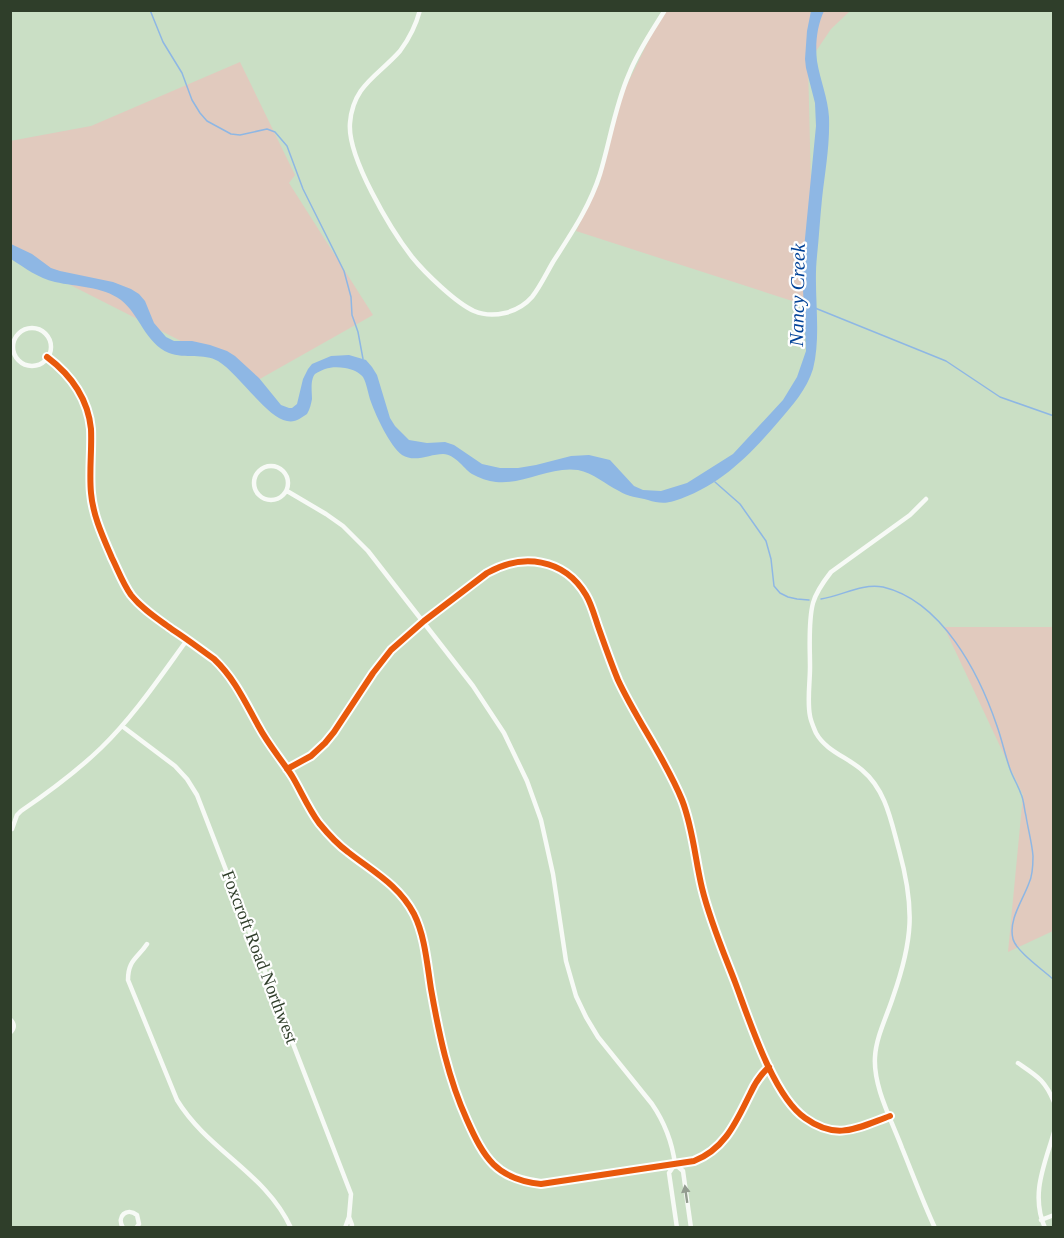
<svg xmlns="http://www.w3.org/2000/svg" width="1064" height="1238" font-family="'Times New Roman',serif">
<rect width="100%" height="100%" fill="#cadfc5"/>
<!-- green -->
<path fill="#e1cabe" d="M663 11H850L831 29 808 63 814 308 576 231 600 182 617 105Z
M240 62 295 175 289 183 373 315 258 380 15 257 10 243V141L91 126Z
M944 627H1053V931L1008 952 1023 795Z"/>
<!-- water -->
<path fill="#8eb7e4" d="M811 11H824C817 26 815 44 817 61 820 80 828 98 829 117 830 145 825 172 822 199 820 218 819 237 817 256 813 293 822 333 813 369 807 389 792 406 779 421 749 456 719 487 674 501 665 504 657 503 648 500 638 497 628 497 619 491 605 484 593 473 578 470 550 466 524 485 496 482 488 481 479 478 472 474 462 467 456 455 443 454 430 454 415 463 402 455 390 446 376 416 371 402 368 394 367 384 363 377 359 372 352 369 345 368 338 367 331 367 325 369 322 370 318 372 315 374 310 380 312 392 312 399 311 404 310 409 307 414 301 418 295 423 287 421 267 418 238 373 218 361 204 353 185 359 169 353 145 343 140 315 121 300 102 286 77 287 55 282 38 278 25 268 11 259V244L32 254 51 268 60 271 113 282 131 289 139 294 145 301 154 323 166 337 174 341H192L210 345 227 351 235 356 259 378 281 405 289 408H292L297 404 303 379 308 369 312 364 331 356 349 355 366 360 372 367 377 375 390 418 395 426 409 440 427 443 445 442 454 445 482 464 500 468H518L536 465 571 456 589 455 610 460 634 486 643 490 661 491 687 483 733 454 783 400 797 377 806 351 802 269 816 126 815 103 806 68 805 59 807 31Z"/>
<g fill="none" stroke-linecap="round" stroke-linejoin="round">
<!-- stream -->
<path stroke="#8eb7e4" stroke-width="1.5" d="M150 10 163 42 182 73 192 100 200 113 207 121 231 134 240 135 267 129 275 132 287 146 303 189 344 271 351 297 352 315 358 332 363 359 362 360
M815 308 946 361 1000 397 1054 416
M715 482 740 504 766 541 771 559 774 586 780 593 788 597 797 599 809 600
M821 599C842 596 861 583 883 587 942 601 979 673 997 726 1002 740 1005 755 1010 769 1013 778 1018 785 1021 794 1024 800 1024 809 1026 816 1028 829 1032 843 1033 856 1033 865 1033 875 1029 883 1023 900 1008 920 1013 939 1016 951 1043 970 1054 980"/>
<!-- minor -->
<path stroke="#f7faf6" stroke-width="4.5" d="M420 10C416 25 409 39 400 51 378 76 353 85 350 123 347 157 391 230 412 257 425 273 456 303 474 311 493 319 518 313 532 297 540 287 546 274 553 262 571 234 590 206 600 174 610 141 615 106 629 74 638 51 652 31 665 10
M13 347a19 19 0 1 1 38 0a19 19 0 1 1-38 0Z
M47 357C71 375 88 399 91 429 92 450 89 472 91 493 93 516 103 537 112 558 118 570 123 584 131 595 142 609 158 619 173 630 187 639 200 649 214 659 235 679 245 702 259 727 268 744 281 759 292 776 301 791 308 808 319 823 328 834 337 844 348 852 372 871 399 885 414 914 425 936 427 964 431 989 439 1034 448 1078 467 1120 484 1158 496 1179 541 1184L694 1161C725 1149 736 1122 750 1094 755 1083 760 1075 769 1067
M254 483a17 17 0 1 1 34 0a17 17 0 1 1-34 0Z
M287 491 326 514 343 526 368 551 473 686 504 733 527 781 541 820 553 874 566 961 576 996 586 1017 598 1037 652 1104C665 1123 672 1141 675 1164L669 1173 677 1228
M926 499 910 515 831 572C824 581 816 592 813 603 808 622 810 647 810 667 810 683 807 701 810 716 811 722 814 728 816 733 826 751 847 757 862 770 886 790 891 821 899 850 915 908 913 940 893 997 887 1016 876 1037 875 1057 873 1087 892 1121 902 1148 913 1175 923 1202 935 1228
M122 726 175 766 187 779 197 795 351 1194 349 1217 345 1228
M287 769 311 756 325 743 334 732 373 673 391 650 424 621 487 573C522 553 564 558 586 595 592 605 595 618 599 629 605 646 611 663 618 680 637 721 665 758 682 800 693 828 695 859 702 888 710 921 723 951 735 982 749 1019 773 1096 805 1118 837 1141 857 1128 890 1116
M12 829 17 815 21 811C49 792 76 772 101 748 134 716 160 677 187 640
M147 944C137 959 128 960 128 980L177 1100C208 1151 266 1173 291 1228
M10 1019C15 1024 15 1028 10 1033
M1018 1063C1037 1076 1045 1080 1054 1102
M675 1164 683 1171 691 1228
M349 1217 352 1225 351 1228
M1041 1220 1054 1215
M123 1228C116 1216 127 1207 137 1215L139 1224 136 1228
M1045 1228C1030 1194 1045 1164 1054 1132"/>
<!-- cycleway casing -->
<g stroke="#fefefe" stroke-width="10">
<path id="cycleway" d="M47 357C71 375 88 399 91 429 92 450 89 472 91 493 93 516 103 537 112 558 118 570 123 584 131 595 142 609 158 619 173 630 187 639 200 649 214 659 235 679 245 702 259 727 268 744 281 759 292 776 301 791 308 808 319 823 328 834 337 844 348 852 372 871 399 885 414 914 425 936 427 964 431 989 439 1034 448 1078 467 1120 484 1158 496 1179 541 1184L694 1161C725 1149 736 1122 750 1094 755 1083 760 1075 769 1067
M287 769 311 756 325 743 334 732 373 673 391 650 424 621 487 573C522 553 564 558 586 595 592 605 595 618 599 629 605 646 611 663 618 680 637 721 665 758 682 800 693 828 695 859 702 888 710 921 723 951 735 982 749 1019 773 1096 805 1118 837 1141 857 1128 890 1116"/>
</g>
<!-- cycleway -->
<use href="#cycleway" stroke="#e8590c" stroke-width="6"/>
</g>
<!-- one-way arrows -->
<defs><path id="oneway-solid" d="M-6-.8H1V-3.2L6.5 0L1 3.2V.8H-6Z" transform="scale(1.5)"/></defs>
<use fill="#939c90" href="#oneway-solid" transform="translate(686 1194) rotate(-98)"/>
<g text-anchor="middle" stroke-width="4.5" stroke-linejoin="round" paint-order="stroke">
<!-- street labels -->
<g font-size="18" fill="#2f3e2a" stroke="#fefefe">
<text transform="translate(260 957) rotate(69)" y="6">Foxcroft Road Northwest</text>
</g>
<!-- water labels -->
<g font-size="20" font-style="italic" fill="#004197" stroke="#fefefe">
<text transform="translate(797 295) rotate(-89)" y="7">Nancy Creek</text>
</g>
</g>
<!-- border -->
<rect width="1064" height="1238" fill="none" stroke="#2f3e2a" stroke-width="24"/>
</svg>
